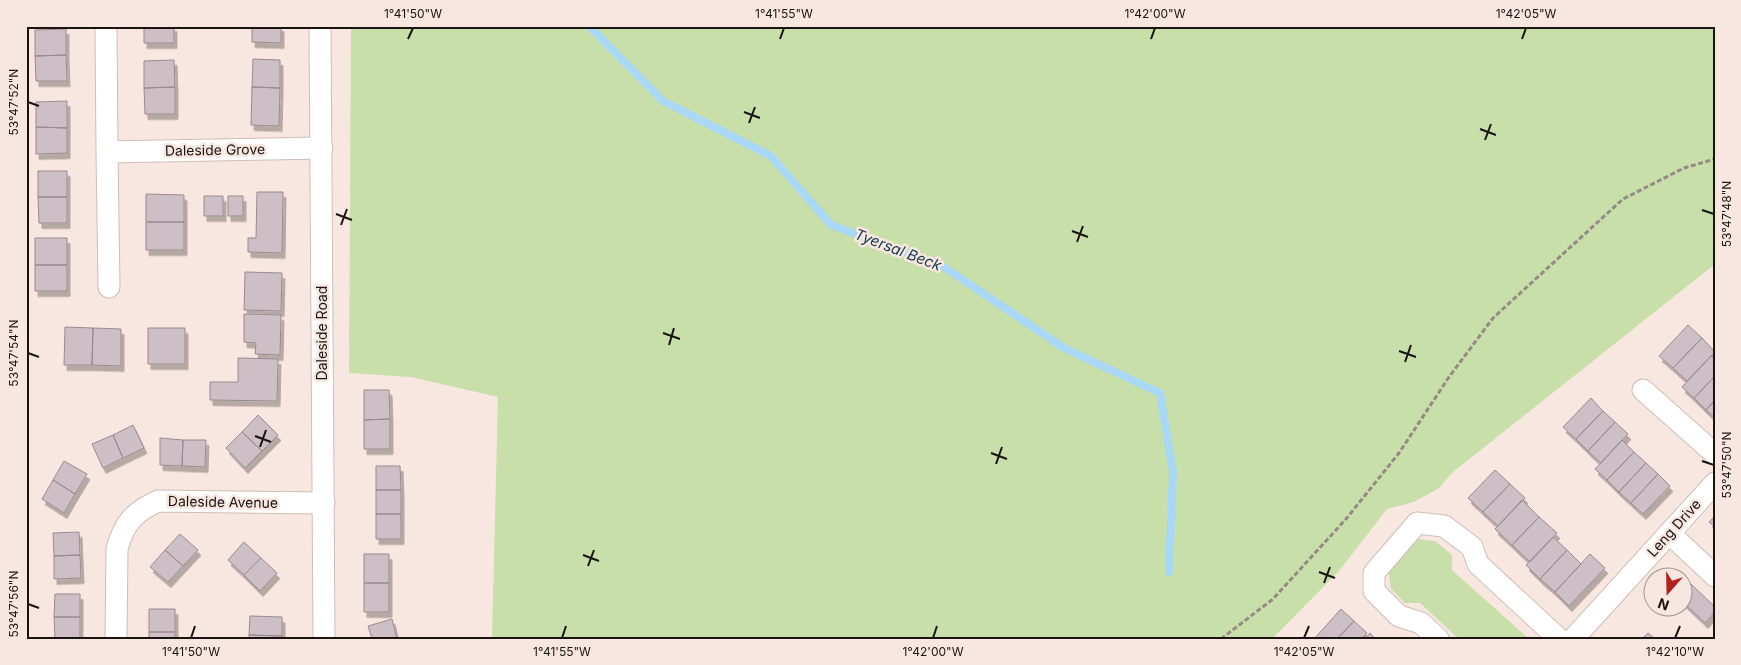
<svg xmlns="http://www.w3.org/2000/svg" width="1741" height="665" font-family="Inter,sans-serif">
<defs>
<filter id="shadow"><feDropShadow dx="3" dy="5.5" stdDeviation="0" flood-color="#0004"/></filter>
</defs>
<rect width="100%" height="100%" fill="#f8e7e0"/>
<!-- green -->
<path fill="#c8dfaa" d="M351 26H1715V264L1453 472 1439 488 1414 502 1387 509 1339 571 1272 639H492L498 397 411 377 349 373Z
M1417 539 1435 541 1452 555V570L1529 639H1459L1420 603H1405L1391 589 1388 569Z"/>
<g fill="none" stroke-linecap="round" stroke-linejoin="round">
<!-- stream -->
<path stroke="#a8d8f6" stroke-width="8" d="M589 26 663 101 771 156 831 225 944 267 1064 348 1160 393 1173 472 1169 572"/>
</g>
<!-- building -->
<path fill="#cebec6" stroke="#988a91" filter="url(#shadow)" d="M144 26H174V43H144Z
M252 26H281V43L252 42Z
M66 29V55L35 56V30Z
M66 55 67 81H36L35 56Z
M253 59 280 60V88L252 87Z
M174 60 175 87 144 88V61Z
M175 87V114H145L144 88Z
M252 87 280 88 279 126 251 125Z
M67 101V128L36 127V102Z
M36 127 67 128V153L36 154Z
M38 171H67V197H38Z
M257 192H283L282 253 248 252V238H256Z
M146 194 184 195V222H146Z
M204 196H223V216H204Z
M228 196H243V216H228Z
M38 197H67V223H39Z
M146 222H184V250H146Z
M35 238H67V265H35Z
M35 265H67V291H35Z
M245 272 282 273 281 311 244 310Z
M244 314 281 315 280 355 255 354 256 343 244 342Z
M1688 325 1702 338 1673 368 1659 356Z
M65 327 93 328 92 365H64Z
M93 328 121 329V366L92 365Z
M148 328H185V364H148Z
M1702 338 1715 352 1687 381 1673 368Z
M1711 356 1715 360V376L1694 398 1682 387Z
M238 358 278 359 277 401 210 400V382H238Z
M1715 376V400L1706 410 1694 398Z
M364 390H389L390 419 364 420Z
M1591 398 1603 411 1576 439 1563 427Z
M1715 400V418L1706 410Z
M1603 411 1615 422 1588 451 1576 439Z
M258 415 278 435 262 451 242 432Z
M390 419V449H364V420Z
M1615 422 1628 434 1601 463 1588 451Z
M133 425 144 448 123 458 113 435Z
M242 432 262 451 245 468 226 448Z
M113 435 123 458 103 468 92 444Z
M160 438 183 440 182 466 160 465Z
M183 440H206L205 467 182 466Z
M1622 440 1634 452 1607 480 1595 469Z
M1634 452 1646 463 1619 492 1607 480Z
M64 461 87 474 75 494 53 480Z
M1646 463 1658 474 1631 503 1619 492Z
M376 466H400L401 490H376Z
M1495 470 1510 484 1483 512 1468 498Z
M1658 474 1670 486 1643 514 1631 503Z
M53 480 75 494 64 513 42 499Z
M1510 484 1525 498 1498 526 1483 512Z
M376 490H401V514H376Z
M1522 500 1539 517 1512 545 1495 529Z
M376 514H401V539H376Z
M1715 516V527L1709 522Z
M1539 517 1557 533 1530 562 1512 545Z
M79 532 80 555 54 556 53 533Z
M180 534 198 550 183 566 165 550Z
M1553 537 1567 550 1540 579 1526 565Z
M244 542 261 558 244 575 228 560Z
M165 550 183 566 168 582 150 567Z
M1567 550 1581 564 1555 592 1540 579Z
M364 554H389V583H364Z
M1590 554 1605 568 1569 606 1555 592Z
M80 555 81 578 54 579V556Z
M261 558 277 573 260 591 244 575Z
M364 583H389V612H364Z
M1691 584 1715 607V612L1705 623 1684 603V592Z
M55 594H80V617H54Z
M149 609H175V632H149Z
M1341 609 1354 621 1337 639H1314Z
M250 616 282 617V636L249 635Z
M54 617H80V639H55Z
M392 619 397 639H372L368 626Z
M1354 621 1367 633 1361 639H1337Z
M149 632H175V639H149Z
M1370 633 1375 639H1365Z
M1648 633 1655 639H1642Z
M249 635 282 636 281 639H249Z"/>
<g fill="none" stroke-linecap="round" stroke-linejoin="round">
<!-- street casing -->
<g stroke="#cebeb7" stroke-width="23">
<path id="street" d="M106 26 107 152 322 148
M320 26 324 639
M107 152 109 287
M1643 390 1715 454
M1669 533 1715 576
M116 639 117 549C124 523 134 512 158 501L324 503
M1438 639 1421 623 1399 616 1374 591V573L1417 523 1444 526 1472 547 1478 564 1559 639
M1573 639 1715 483"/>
</g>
<!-- path -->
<path stroke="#968a85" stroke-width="3" stroke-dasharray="5 2.5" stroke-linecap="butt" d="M1221 639 1273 599 1346 519 1399 453 1449 377 1493 318 1623 199 1684 168 1715 159"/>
<!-- street -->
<use href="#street" stroke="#fff" stroke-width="21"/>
</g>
<!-- ticks -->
<path fill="none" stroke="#191311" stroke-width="2" d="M408 39 413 28M780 39 784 28M1151 39 1155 28M1522 39 1526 28M28 102 39 106M744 112 760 118M749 123 755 107M1480 129 1496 135M1485 140 1491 124M1702 210 1714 214M336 214 352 220M341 225 347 209M1072 231 1088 237M1077 242 1083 226M663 333 680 339M669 345 674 328M1399 351 1416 357M28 353 39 357M1405 362 1411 345M255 436 271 442M260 447 266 430M991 453 1007 459M1702 461 1714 465M996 464 1002 447M583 555 599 561M588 566 594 550M1319 572 1335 578M1324 583 1330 567M28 604 39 608M191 638 195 626M562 638 566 626M933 638 937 626M1304 638 1309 626M1675 638 1680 626"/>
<g text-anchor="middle" stroke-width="5" stroke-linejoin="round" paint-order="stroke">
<!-- street labels -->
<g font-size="14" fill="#191311" stroke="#f8e7e0">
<text transform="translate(215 150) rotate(-1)" y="5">Daleside Grove</text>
<text transform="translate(322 333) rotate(-90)" y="5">Daleside Road</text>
<text transform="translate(223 502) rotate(1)" y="5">Daleside Avenue</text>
<text transform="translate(1674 528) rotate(-48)" y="5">Leng Drive</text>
</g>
<!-- water labels -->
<g font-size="15" font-style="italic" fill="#163c50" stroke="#f8e7e0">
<text transform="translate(898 250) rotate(21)" y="5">Tyersal Beck</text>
</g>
</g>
<!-- border -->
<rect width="1741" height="665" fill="none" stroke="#f8e7e0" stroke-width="55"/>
<!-- north arrow -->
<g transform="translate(1668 592) rotate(200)"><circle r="24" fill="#f8e7e0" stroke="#9f928d"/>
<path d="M0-4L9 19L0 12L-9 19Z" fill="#b2231b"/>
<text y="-8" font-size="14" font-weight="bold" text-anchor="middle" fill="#191311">N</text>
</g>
<rect x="28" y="28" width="1686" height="610" fill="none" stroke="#191311" stroke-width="2"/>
<g font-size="12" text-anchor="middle" fill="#191311">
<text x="413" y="18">1°41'50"W</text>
<text x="784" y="18">1°41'55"W</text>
<text x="1155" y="18">1°42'00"W</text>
<text x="1526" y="18">1°42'05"W</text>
<text transform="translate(14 102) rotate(-90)" y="4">53°47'52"N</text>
<text transform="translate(1727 214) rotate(-90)" y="4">53°47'48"N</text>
<text transform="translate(14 353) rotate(-90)" y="4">53°47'54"N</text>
<text transform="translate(1727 465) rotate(-90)" y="4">53°47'50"N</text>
<text transform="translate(14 604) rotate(-90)" y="4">53°47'56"N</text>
<text x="191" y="656">1°41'50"W</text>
<text x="562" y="656">1°41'55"W</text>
<text x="933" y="656">1°42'00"W</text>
<text x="1304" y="656">1°42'05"W</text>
<text x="1675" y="656">1°42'10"W</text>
</g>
</svg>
